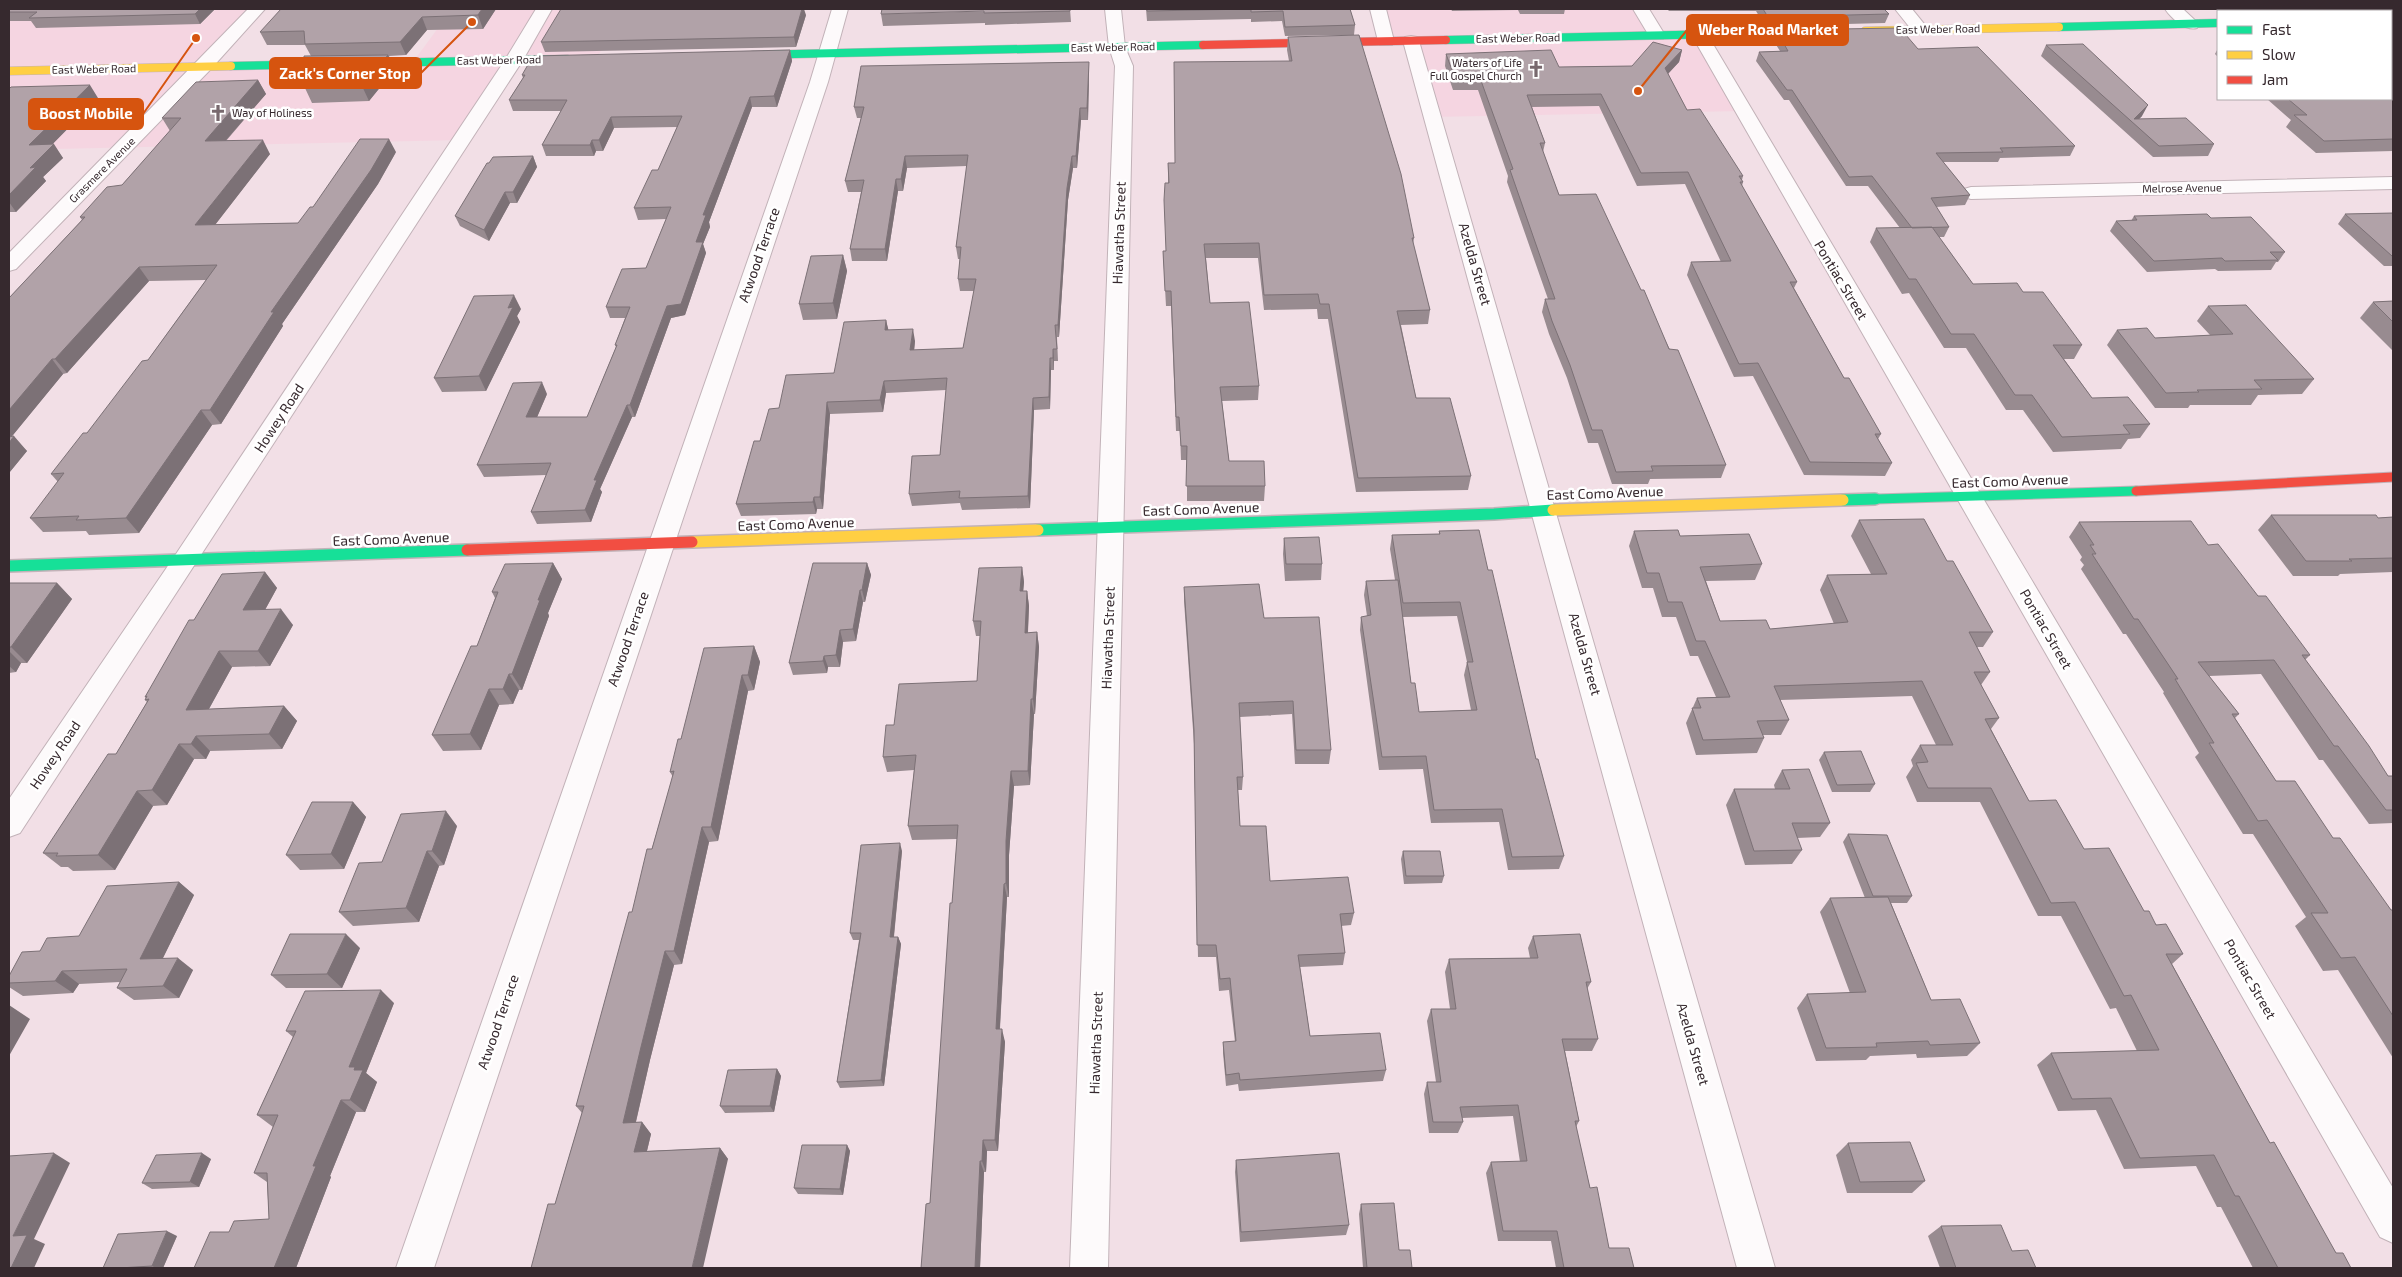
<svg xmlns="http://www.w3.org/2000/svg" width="2402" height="1277" font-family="'Exo 2',sans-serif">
<rect width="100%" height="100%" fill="#f2dfe6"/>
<!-- built -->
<path fill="#f5d5e1" d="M9 9H258L205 65 413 62 452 9H623L598 56 512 58 461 140 9 150Z
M1373 9H1642L1657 34H1696L1742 111 1430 117 1412 41H1381Z"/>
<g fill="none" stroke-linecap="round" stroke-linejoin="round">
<!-- street casing -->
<g stroke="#c2b2b8" stroke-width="2">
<path id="street" d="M248 9H265L210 70 16 269 9 271V253Z
M536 9H552L523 60 20 833 9 837V799L176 554 505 60Z
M832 9H848L828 82 434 1268H396L810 82Z
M1105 9H1121L1125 47 1133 66 1108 1268H1070L1115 66 1109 47Z
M1370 9H1386L1394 41 1392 45H1380L1378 41Z
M1633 9H1649L1665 35 1663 39H1651Z
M1895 9H1912L1929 30 1927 34H1915Z
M2165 9H2183L2199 24 2197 28C2185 31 2172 19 2165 9Z
M1699 29 1705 30 1707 34 2393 1188V1243L2380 1237 1691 34 1693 30Z
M1411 36 1417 37 1419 41 1775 1268H1737L1403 41 1405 37Z
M2393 177V189L1971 199 1964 197 1961 193 1964 189 1971 187Z"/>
</g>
<!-- fast-far2 casing -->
<g stroke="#c2b2b8" stroke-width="9">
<path id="fast-far2" d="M2059 27 2218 23
M1446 40 1812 32
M753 55 1203 45
M231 66 567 59"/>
</g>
<!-- fast-far1 casing -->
<g stroke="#c2b2b8" stroke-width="11">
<path id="fast-far1" d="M1843 500 2136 491"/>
</g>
<!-- fast casing -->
<g stroke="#c2b2b8" stroke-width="14">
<path id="fast" d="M1843 500 1875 499
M1038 530 1494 514 1553 510
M9 566 467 550"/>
</g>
<!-- slow-far2 casing -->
<g stroke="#c2b2b8" stroke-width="9">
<path id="slow-far2" d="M2391 19H2393
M1865 31 2059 27
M9 71 231 66"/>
</g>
<!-- slow-far1 casing -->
<g stroke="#c2b2b8" stroke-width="11">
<path id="slow-far1" d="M1835 500H1843"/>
</g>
<!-- slow casing -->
<g stroke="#c2b2b8" stroke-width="14">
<path id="slow" d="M1553 510 1843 500
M692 542 1038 530"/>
</g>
<!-- jam-far2 casing -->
<g stroke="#c2b2b8" stroke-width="9">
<path id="jam-far2" d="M1203 45 1446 40"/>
</g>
<!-- jam-far1 casing -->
<g stroke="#c2b2b8" stroke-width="11">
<path id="jam-far1" d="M2136 491 2393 477"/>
</g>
<!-- jam casing -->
<g stroke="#c2b2b8" stroke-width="14">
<path id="jam" d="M467 550 692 542"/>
</g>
<!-- street -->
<use href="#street" fill="#fdfafb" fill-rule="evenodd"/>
<!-- fast-far2 -->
<use href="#fast-far2" stroke="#16e098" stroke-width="8"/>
<!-- fast-far1 -->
<use href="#fast-far1" stroke="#16e098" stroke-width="9"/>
<!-- fast -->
<use href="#fast" stroke="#16e098" stroke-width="11"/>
<!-- slow-far2 -->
<use href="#slow-far2" stroke="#ffcf43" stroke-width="8"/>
<!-- slow-far1 -->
<use href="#slow-far1" stroke="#ffcf43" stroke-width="9"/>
<!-- slow -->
<use href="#slow" stroke="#ffcf43" stroke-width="11"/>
<!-- jam-far2 -->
<use href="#jam-far2" stroke="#f24e42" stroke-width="8"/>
<!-- jam-far1 -->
<use href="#jam-far1" stroke="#f24e42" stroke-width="9"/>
<!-- jam -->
<use href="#jam" stroke="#f24e42" stroke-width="11"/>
</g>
<!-- wall -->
<path fill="#988b90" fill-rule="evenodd" d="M9 9H215L200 24 36 28 31 21H9Z
M496 9 483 29 427 30 406 55 389 56 395 69 369 101 312 103 305 88 311 56 305 45H267L260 32Z
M1070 9 1071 22 985 25V23L883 26 881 14Z
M1146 9H1350L1355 25 1354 35 1285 36 1282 21 1251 22V19L1147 21Z
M1451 9H1565L1564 14H1520L1518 10 1452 11Z
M1667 9H1884L1889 14 1885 23 1765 26 1756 11H1669Z
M806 15 796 47 545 52 541 42Z
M1776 30 1918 49 2075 146 2070 156 2000 158 1998 162H1943L1970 195 1965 205 1936 207 1949 227 1944 237H1939L1973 284 2023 292 2082 345 2074 359H2064L2092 398 2150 424 2140 438 2128 439 2121 449 2053 452 2023 410H2006L1966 348H1944L1909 293 1902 294 1870 242 1876 228H1900L1868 186H1846L1789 100H1784L1756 61 1759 52 1780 51 1773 40Z
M1288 37 1414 238 1413 244 1430 310 1428 324 1401 325 1416 398 1471 476 1468 490 1356 492 1328 319H1318L1317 309 1264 310 1258 258H1206L1210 303 1259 386 1258 400 1222 401 1229 461 1265 486 1264 501H1187V460H1181L1180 431H1176L1171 306H1166L1163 251H1166L1168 183V163H1175L1289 61 1287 50Z
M2393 38V151L2316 153 2286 127 2291 120 2267 99H2391Z
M2046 45 2142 116 2139 119 2214 144 2208 156 2153 157 2041 56Z
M2218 48V57L2215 54Z
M790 50 792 61 777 107H752L709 222 710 227 703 244 706 253 685 315 671 318 635 417H632L600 489 602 492 591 522 537 524 531 512 546 475 484 477 477 465 547 394 537 417H587L616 347 615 345 625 318H610L606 307 646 268 666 219 638 220 634 208 658 170 677 127 614 128 603 151H596L594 156H546L542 145 561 111H513L509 100 523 78 522 75Z
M1682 50 1679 62 1668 74 1687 110 1743 176 1742 180 1743 182 1742 186 1797 282 1794 288 1844 378 1881 434 1878 439 1892 463 1885 476 1804 475 1753 376 1734 377 1687 275 1691 262H1721L1685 184 1637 186 1599 106 1532 107 1545 143 1543 152 1559 195 1641 290 1726 465 1721 478 1650 479 1648 484H1612L1598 443H1588L1567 378 1549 334 1542 312 1545 299H1548L1507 182 1508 176 1478 90H1453L1445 66 1446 54 1559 67 1632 66Z
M1089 73 1088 120H1081L1077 168H1073L1068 200 1059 337H1057L1058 361H1054V370H1051L1050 409 1034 410 1030 508 962 510 960 503 912 506 909 494 940 455 946 390 886 393 883 412 830 414 823 509H817L816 514 741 516 736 504 760 441 779 408 834 373 886 320 888 330 915 341 914 350 963 348 974 291H960L958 279 960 259H958L956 247 967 166 907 168 903 191H898L887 261H852L850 249 861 192H848L845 181 861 118H857L854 107Z
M258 80 266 94 226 141 270 154 215 225 298 223 313 207 396 152 378 184 282 324 283 326 221 424 212 425 139 533 89 535 86 531 43 532 30 518 58 482 51 474 87 433 148 360 206 280 149 281 67 373 63 374 11 437 27 451 9 473V298L82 220 80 217 122 185 170 131 162 118Z
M9 89 98 98 52 144 63 158 43 177 46 181 16 212H9Z
M533 156 537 167 517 203H510L489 241 460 226 455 216 489 163Z
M2393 213V266H2384L2338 224 2345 214Z
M2134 216 2211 218 2285 252 2278 262H2276L2271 270 2218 271 2215 269 2147 272 2110 231 2116 221H2131Z
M843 255 847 271 837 319 803 320 799 304Z
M2393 301V351L2360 318 2373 302Z
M2208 306 2314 379 2302 394 2258 395 2251 405H2190L2188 408H2155L2107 345 2117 330 2155 338 2210 335 2197 321Z
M521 309 517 316 520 322 486 391 442 392 434 378Z
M2271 515 2378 518 2393 517V572L2340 574 2338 576H2293L2258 530Z
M1859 520 1947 561 1993 632 1983 647H1977L1990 672 1981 685 1999 718 1991 729 2029 801 2084 849 2144 911 2183 954 2172 964 2270 1143 2336 1253 2351 1268H2253L2221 1207H2217L2196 1166 2124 1169 2096 1110 2058 1111 2037 1065 2051 1053 2137 1051 2116 1008 2110 1009 2061 916H2038L1980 802H1917L1906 777 1913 766 1911 760 1920 745H1936L1912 696 1780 700 1789 720 1781 735H1763L1764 738 1757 753 1696 755 1686 723 1697 698 1716 697 1698 656H1690L1676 617H1662L1653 588H1642L1629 546 1634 531 1680 536 1762 564 1755 580 1706 581 1720 621 1770 629 1834 624 1820 590 1827 575 1871 574 1851 536Z
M2079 522 2208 545 2258 596 2310 655 2305 660 2388 776H2393V823L2369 824 2323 760H2319L2261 674 2209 676 2239 714 2235 718 2276 781 2333 838 2391 910H2393V1058L2338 970 2323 971 2295 926 2306 917 2253 834H2243L2195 757 2199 753 2163 693 2164 692 2126 634H2123L2081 569 2084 565 2080 560 2082 557 2069 537Z
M1439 531 1488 570 1536 759 1564 856 1559 869 1508 870 1499 822 1431 823 1423 769 1379 770 1360 630 1361 617 1367 616 1364 595 1366 581 1395 580 1390 549 1392 535 1439 534ZM1457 616 1467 662 1464 675 1471 710 1419 712 1411 683 1403 617Z
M1284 538 1322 564 1321 580 1285 581 1283 554Z
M553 563 562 579 548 613 549 616 522 690H519L513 704 499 705 481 750 443 751 432 735 477 646 495 598 492 592Z
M867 563 871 575 865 602H863L856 641 843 642 840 667H828L827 673 793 675 789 663Z
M1022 567 1024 582 1023 591H1027L1029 606 1028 633 1037 632 1039 647 1035 714H1034L1030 785 1014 786 1009 855V897H1007L1000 1029 1005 1042 998 1151H987L986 1172H984L980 1268H921L930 1203 957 839 912 840 908 826 914 770 887 772 883 757 894 725 977 681 980 636H976L973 621Z
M265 572 277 588 265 610 293 625 270 666 232 667 209 709 284 706 297 721 282 749 210 751 206 759H194L167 805 153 806 115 870 73 871 68 867H61L43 853 116 754 147 702 145 700 146 698 145 697 194 620Z
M9 583H57L72 599 27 663H21L16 672 9 673Z
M1184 587 1264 618 1331 750 1329 764H1295L1292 714 1240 717 1243 777 1242 790H1238L1240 826 1270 881 1354 913 1351 925 1341 926 1345 953 1343 965 1300 967 1310 1036 1386 1070 1383 1081 1239 1091 1238 1084 1226 1086 1223 1053V1042H1235L1229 990 1219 991 1216 957H1198L1194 744 1184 601Z
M754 646 760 662 754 690 748 691 718 841 709 842 682 964 674 965 650 1060 636 1122H642L651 1134 647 1151 720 1148 728 1159 555 1204 582 1113 576 1106 673 777 670 772 681 739Z
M1824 752 1875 784 1870 792H1832L1819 760Z
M1782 770 1830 823 1820 837 1797 838 1802 850 1792 864 1745 865 1726 805 1734 789H1775L1774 785Z
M353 802 366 817 344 869 300 870 286 855Z
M457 826 444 865 439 866 419 922 353 926 339 912 382 862Z
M1848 834 1912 896 1907 903H1891L1931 1000 1980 1043 1967 1056 1917 1058 1916 1054 1870 1056 1866 1060 1816 1061 1797 1008 1807 994 1850 993 1820 912 1830 898H1865L1843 842Z
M902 851 894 937H898L901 944 884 1086 840 1088 837 1082 859 940H853L850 933Z
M1403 851 1444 876 1442 883 1404 884 1401 859Z
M179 882 194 895 163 958 193 970 179 998 134 1000 117 988 120 982 79 984 73 993 23 996 9 987V976L40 951 79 936Z
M1533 936 1591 982 1587 989 1598 1039 1592 1051H1565L1579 1121 1576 1127 1590 1188 1609 1248 1634 1268H1556L1551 1241H1498L1486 1173 1491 1162H1520L1513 1116 1462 1118 1463 1122 1458 1133H1429L1424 1094 1427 1082H1436L1427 1021 1431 1009H1450L1445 972 1449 959 1530 958 1528 948Z
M360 948 342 988H286L271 975Z
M394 1003 366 1073 377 1082 365 1112H356L330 1176 331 1177 296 1268H194L229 1232 269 1219 267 1182 254 1173 273 1127 257 1115 293 1037 286 1031Z
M777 1069 781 1076 774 1112 725 1113 720 1106Z
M1848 1143 1925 1181 1912 1193H1847L1836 1155Z
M847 1145 850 1151 843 1195 798 1194 794 1188Z
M211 1159 199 1187 152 1189 142 1183Z
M1236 1160 1349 1225 1346 1235 1240 1242 1235 1172Z
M1361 1204 1399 1250 1412 1268H1363L1359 1214Z
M1941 1226 2012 1251 2036 1268H1940L1928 1236Z
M177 1236 163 1268H103Z"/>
<!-- shaded-wall -->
<path fill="#7c7176" d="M200 9H215L200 24 195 14Z
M482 9H496L483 29 478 15Z
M802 9H804L806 15 796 47 794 37Z
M422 17 427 30 406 55 400 42Z
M790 50 792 61 777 107 774 96Z
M1682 50 1679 62 1662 80 1665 68Z
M388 55 395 69 369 101 362 86Z
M1089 62V73L1088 120 1087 108Z
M258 80 266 94 213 155 205 141Z
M90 85 98 98 39 158 29 145Z
M750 97 752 107 709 222 710 227 703 244 706 253 685 315 671 318 635 417 630 405 667 306Z
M2148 105 2142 116 2134 124V119Z
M1080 108 1081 120 1077 168 1076 156Z
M611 117 614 128 603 151 599 140Z
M389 139 396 152 378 184 282 324 283 326 221 424 210 410 271 312Z
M263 140 270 154 204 239 195 225Z
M592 140 596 151 594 156 590 145Z
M54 144 63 158 43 177 46 181 16 212 9 202V195L30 168Z
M533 156 537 167 517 203 513 192Z
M905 156 907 168 903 191 901 179Z
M1072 156 1073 168 1068 200 1059 337 1058 325 1067 188Z
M896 179 898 191 887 261 885 249Z
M505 192 510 203 489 241 484 230Z
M843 255 847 271 837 319 833 303Z
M139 267 149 281 67 373 55 359Z
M514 295 521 309 517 316 520 322 486 391 479 376 508 308Z
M886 320 889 332 885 330Z
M913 329 915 341 913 362 910 350Z
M1053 349 1054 361V370L1053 358Z
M1050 358 1051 370 1050 409 1049 397Z
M52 359 63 374 9 440V410Z
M884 381 886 393 883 412 880 400Z
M542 382 547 394 532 429 526 417Z
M1033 398 1034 410 1030 508 1028 496Z
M827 402 830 414 823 509 820 497Z
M627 405 632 417 600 489 602 492 591 522 585 510 594 480Z
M201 410 212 425 139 533 126 518Z
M14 436 27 451 9 473V443Z
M814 497 817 509 816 514 813 502Z
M553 563 562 579 548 613 549 616 522 690 512 674 538 600Z
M867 563 871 575 865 602 862 590Z
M1022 567 1024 582 1022 606 1020 591Z
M265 572 277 588 256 626 243 610Z
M57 583 72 599 27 663 11 647Z
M860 590 863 602 856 641 853 629Z
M1027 591 1029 606 1027 648 1025 633Z
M281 609 293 625 270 666 258 651Z
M840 630 843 642 840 667 836 655Z
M1037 632 1039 647 1035 714 1033 699Z
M754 646 760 662 754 690 748 675Z
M9 651 21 663 16 672 9 666Z
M219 651 232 667 200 725 186 710Z
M824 656 828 667 827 673 823 661Z
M509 674 519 690 513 704 503 689Z
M742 675 748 691 718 841 711 827Z
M489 689 499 705 481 750 470 734Z
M1031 699 1034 714 1030 785 1028 771Z
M284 706 297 721 282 749 269 734Z
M196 736 210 751 206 759 191 744Z
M179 744 194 759 167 805 152 790Z
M1011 771 1014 786 1009 855V897L1006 883V841Z
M137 791 153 806 115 870 98 855Z
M353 802 366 817 344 869 331 854Z
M446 811 457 826 444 865 432 851Z
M702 827 709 842 682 964 674 951Z
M900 843 902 851 893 944 890 937Z
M427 851 439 866 419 922 406 908Z
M179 882 194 895 156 972 140 959Z
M1004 884 1007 897 999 1042 996 1029Z
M346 934 360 948 342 988 327 974Z
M898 937 901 944 884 1086 881 1080Z
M665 951 674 965 650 1060 633 1134 623 1123 641 1047Z
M178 958 193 970 179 998 163 986Z
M62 971 79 984 73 993 55 981Z
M381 990 394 1003 366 1073 377 1082 365 1112 350 1100 349 1067Z
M9 1005 30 1019 9 1056Z
M1002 1029 1005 1042 998 1151 995 1140Z
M777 1069 781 1076 774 1112 770 1106Z
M341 1100 356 1112 330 1176 331 1177 296 1268H274L313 1166Z
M642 1122 651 1134 644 1163 634 1152Z
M983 1140 987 1151 986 1172 982 1161Z
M847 1145 850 1151 843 1195 840 1189Z
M720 1148 728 1159 703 1268H692Z
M54 1153 70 1163 34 1239 45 1244 34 1268H11L13 1236Z
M202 1153 211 1159 199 1187 190 1182Z
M980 1161 984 1172 980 1268H975Z
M167 1231 177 1236 163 1268H156L152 1266Z"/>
<!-- building -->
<path fill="#b1a2a8" stroke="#7c7176" d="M9 9H200L195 14 29 18 37 12H9Z
M281 9H482L478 15 422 17 400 42 305 44 304 31 260 32Z
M561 9H802L794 37 541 42Z
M882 9H1070V11L984 13V11L881 14Z
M1147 9H1350L1355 25 1285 27 1283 11 1251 12V9L1147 11Z
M1763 9H1884L1889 14 1768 17Z
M1900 28 1918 49 1978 47 2075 146 2000 148 2003 152 1936 153 1970 195 1931 198 1949 227 1912 228 1872 176 1849 177 1792 90H1787L1759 52 1788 51 1776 30Z
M1359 35 1401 174 1414 238H1412L1430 310 1397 311 1416 398H1450L1471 476 1358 478 1329 304H1320L1318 294 1264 295 1259 243 1204 244 1210 303 1249 302 1259 386 1220 387 1229 461H1264L1265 486H1186L1187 446H1181L1179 417H1176L1171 291H1165L1163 251H1166L1164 200 1165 183H1169L1168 163H1175L1174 62 1292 61 1288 37Z
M2391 38H2393V139L2324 141 2294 115H2307L2288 99H2391Z
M1653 42 1682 50 1665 68 1687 110 1700 109 1743 176H1739L1743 182H1740L1797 282H1790L1844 378H1849L1881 434H1875L1892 463 1810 462 1758 363 1739 364 1691 262 1731 261 1688 172 1641 173 1601 94 1527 95 1545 143H1540L1559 195 1596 194 1641 290H1644L1669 349 1678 350 1726 465 1651 466 1653 471 1616 472 1602 430H1592L1570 365 1552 321 1545 299H1555L1510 170 1513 169 1480 78H1455L1446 54 1551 50 1559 67 1632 66Z
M2083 44 2148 105 2134 119 2186 118 2214 144 2159 146 2046 45Z
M790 50 774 96 750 97 703 215H706L696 242H703L681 304 667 306 630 405H627L594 480H597L585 510 531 512 551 463 477 465 513 383 542 382 526 417H587L617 345H615L630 307H606L622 269 646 268 671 207 634 208 652 170H658L682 116 611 117 599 140H592L590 145H542L567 100H509L525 75H522L533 56Z
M388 55 362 86 305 88 304 56Z
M1089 62 1087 108H1080L1076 156H1072L1067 188 1058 325H1055L1057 349H1053V358H1050L1049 397 1033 398 1028 496 959 498 960 491 909 494 912 456 940 455 947 378 884 381 880 400 827 402 820 497H814L813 502 736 504 754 441H760L769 409 779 408 786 375 834 373 844 322 886 320 885 330 913 329 910 350 963 348 976 279H958L961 247H956L968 155 905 156 901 179H896L885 249H850L864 180 845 181 864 107H854L861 66Z
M258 80 205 141 263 140 195 225 298 223 310 207H313L360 139H389L371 170 271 312H274L210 410H201L126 518 76 520 79 516 30 518 64 473 51 474 83 433H87L142 361 148 360 217 265 139 267 55 359H52L9 410V298L85 217H80L107 187 122 185 181 118H162L196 82Z
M90 85 29 145 54 144 30 168 36 167 9 195V89L11 87Z
M533 156 513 192H505L484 230 455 216 487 163H489L493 157Z
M2393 213V256H2392L2345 214Z
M2207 214 2211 218 2251 217 2285 252H2270L2278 260 2225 261 2222 258 2154 261 2116 221 2137 220 2134 216Z
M1932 227 1973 284 2017 283 2023 292H2043L2082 345H2053L2092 398 2128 397 2150 424 2123 425 2130 434 2062 437 2032 395H2015L1974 334H1951L1916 279H1909L1876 228Z
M843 255 833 303 799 304 811 256Z
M514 295 508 308 513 307 479 376 434 378 474 296Z
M2393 301V322L2373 302Z
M2246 305 2314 379 2254 380 2262 389 2197 390 2199 392 2166 393 2117 330 2147 328 2155 338 2233 334 2208 306Z
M14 436 9 443V437Z
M2271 515H2376L2378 518 2393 517V558L2349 559 2352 561H2306Z
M1924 519 1947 561H1953L1993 632H1969L1990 672H1974L1999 718 1985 719 2029 801 2056 800 2084 849 2109 848 2144 911H2149L2156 925 2166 924 2183 954H2166L2270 1143 2274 1142 2336 1253H2343L2351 1268H2278L2239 1196H2235L2214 1155 2140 1158 2111 1098 2072 1099 2051 1053 2159 1050 2131 995 2124 996 2075 902 2051 903 1991 788H1928L1916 763 1928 762 1920 745H1953L1922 681 1774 686 1789 720 1757 721 1764 738 1703 740 1692 708H1701L1697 698 1730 697 1705 641H1696L1682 602H1668L1659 573H1647L1634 531 1678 530 1680 536 1749 534 1762 564 1700 567 1720 621 1766 620 1770 629 1848 622 1827 575 1887 574 1859 520Z
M2191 521 2208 545 2218 544 2258 596H2266L2310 655H2302L2369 746 2388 776H2393V810H2386L2338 746H2334L2274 660 2198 662 2239 714H2232L2276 781H2295L2333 838H2340L2391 910H2393V1016L2355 957 2341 958 2311 913H2328L2267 820 2258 821 2209 743H2214L2175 679H2178L2138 619H2134L2092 554H2096L2090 545H2094L2079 522Z
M1479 530 1488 570H1492L1536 759H1538L1564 856 1512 857 1502 809 1434 810 1426 756 1382 757 1361 617 1371 615 1366 581 1398 580 1411 683H1415L1419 712 1477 710 1467 662H1473L1460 602 1403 603 1392 535 1440 534 1439 531Z
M1319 537 1322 564H1286L1284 538Z
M553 563 538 600H540L512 674H509L503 689H489L470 734 432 735 471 646H477L498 592H492L505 564Z
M813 563H867L862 590H860L853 629 840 630 836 655 824 656 823 661 789 663Z
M1022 567 1020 591H1027L1025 633 1037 632 1033 699H1031L1028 771H1011L1006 841V883L1004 884 996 1029H1002L995 1140H983L982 1161H980L975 1268H921L926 1204 930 1203 950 903H952L958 825 908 826 916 755 883 757 886 725H894L899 684 977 681 981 621H973L979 568Z
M265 572 243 610 281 609 258 651H219L186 710 284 706 269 734 196 736 191 744H179L152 790 137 791 98 855 56 856 58 853H43L108 754H116L149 699 145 700 147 696 145 697 189 620H194L222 574Z
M9 583H57L11 647H9Z
M1259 584 1264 618 1319 617 1331 750H1296L1293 701 1239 703 1243 777H1237L1240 826H1266L1270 881 1348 877 1354 913 1340 914 1345 953 1298 955 1310 1036 1380 1033 1386 1070 1240 1080 1239 1073 1226 1075 1223 1042 1236 1041 1230 978 1220 979 1216 945H1197L1194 730 1184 587Z
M754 646 748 675H742L711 827H702L674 951H665L641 1047 623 1123 642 1122 634 1152 720 1148 692 1268H531L548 1204H555L584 1106H576L629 912H632L647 849H652L674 771 670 772 678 739H681L704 648Z
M1861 751 1875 784 1837 785 1824 752Z
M1809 769 1830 823H1792L1802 850 1754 851 1734 789H1790L1782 770Z
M312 802H353L331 854 286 855Z
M446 811 432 851H427L406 908 339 912 359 863 382 862 401 814Z
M1848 834 1887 835 1912 896H1873Z
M900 843 890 937H898L881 1080 837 1082 861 933H850L861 845Z
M1403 851H1440L1444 876H1406Z
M179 882 140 959 178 958 163 986 117 988 127 969 62 971 55 981 9 983V976L22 952 40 951 47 938 79 936 107 886Z
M1888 897 1931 1000 1960 999 1980 1043 1930 1045 1928 1041 1876 1043 1877 1047 1826 1048 1807 994 1866 992 1830 898Z
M290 934H346L327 974 271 975Z
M1580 934 1591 982H1586L1598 1039H1562L1579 1121H1575L1590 1188 1597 1187 1609 1248H1629L1634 1268H1564L1557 1231H1503L1491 1162 1527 1161 1518 1105 1460 1107 1463 1122H1433L1427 1082H1441L1431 1009H1456L1449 959 1538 958 1533 936Z
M381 990 349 1067H355L354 1070H363L350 1100H341L313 1166H316L274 1268H194L210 1232H229L234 1221 269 1219 267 1173H254L278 1115H257L296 1031H286L305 991Z
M777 1069 770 1106H720L728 1070Z
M1910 1142 1925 1181 1860 1182 1848 1143Z
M802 1145H847L840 1189 794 1188Z
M54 1153 13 1236 27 1235 11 1268H9V1156Z
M202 1153 190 1182 142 1183 156 1155Z
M1339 1153 1349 1225 1241 1232 1236 1160Z
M1394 1203 1399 1250H1410L1412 1268H1367L1361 1204Z
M2001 1225 2012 1251 2028 1250 2036 1268H1956L1941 1226Z
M167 1231 152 1266 119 1268H103L118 1234Z"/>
<!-- icons -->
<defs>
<g id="church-bare" transform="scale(1.35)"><path d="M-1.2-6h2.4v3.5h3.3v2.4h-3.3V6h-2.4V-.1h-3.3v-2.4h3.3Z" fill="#78696e" stroke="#fff" stroke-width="2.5" paint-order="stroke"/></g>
</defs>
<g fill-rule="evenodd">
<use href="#church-bare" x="1536" y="69"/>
<use href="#church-bare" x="218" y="113"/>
</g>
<g text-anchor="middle" stroke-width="5" stroke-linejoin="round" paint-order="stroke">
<!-- far-street labels -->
<g font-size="11" fill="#36292e" stroke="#fff">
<text transform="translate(1938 29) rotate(-1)" y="4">East Weber Road</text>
<text transform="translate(1518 38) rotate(-1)" y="4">East Weber Road</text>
<text transform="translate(1113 47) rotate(-1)" y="4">East Weber Road</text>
<text transform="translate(499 60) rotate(-1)" y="4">East Weber Road</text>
<text transform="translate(94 69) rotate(-1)" y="4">East Weber Road</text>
<text transform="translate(102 170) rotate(-45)" y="4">Grasmere Avenue</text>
<text transform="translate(2182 188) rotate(-1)" y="4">Melrose Avenue</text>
</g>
<!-- far-poi labels -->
<g font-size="11" fill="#36292e" stroke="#fff" text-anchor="end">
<text x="1522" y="67">Waters of Life<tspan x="1522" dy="13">Full Gospel Church</tspan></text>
<text x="232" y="117" text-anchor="start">Way of Holiness</text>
</g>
<!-- street labels -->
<g font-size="14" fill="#36292e" stroke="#fff">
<text transform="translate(1119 233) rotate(-88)" y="5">Hiawatha Street</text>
<text transform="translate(759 255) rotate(-71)" y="5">Atwood Terrace</text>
<text transform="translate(1475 264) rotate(74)" y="5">Azelda Street</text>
<text transform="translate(1841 280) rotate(59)" y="5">Pontiac Street</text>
<text transform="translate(279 418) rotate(-57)" y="5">Howey Road</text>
<text transform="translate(2010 481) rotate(-2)" y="5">East Como Avenue</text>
<text transform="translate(1605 493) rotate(-2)" y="5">East Como Avenue</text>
<text transform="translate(1201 509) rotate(-2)" y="5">East Como Avenue</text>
<text transform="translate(796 524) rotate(-2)" y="5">East Como Avenue</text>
<text transform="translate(391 539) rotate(-2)" y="5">East Como Avenue</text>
<text transform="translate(2046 629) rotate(60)" y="5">Pontiac Street</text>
<text transform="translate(1108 638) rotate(-88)" y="5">Hiawatha Street</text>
<text transform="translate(628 639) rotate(-71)" y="5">Atwood Terrace</text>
<text transform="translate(1585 654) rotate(74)" y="5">Azelda Street</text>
<text transform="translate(55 755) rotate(-56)" y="5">Howey Road</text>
<text transform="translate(2250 979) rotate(60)" y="5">Pontiac Street</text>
<text transform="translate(498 1022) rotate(-71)" y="5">Atwood Terrace</text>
<text transform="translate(1096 1043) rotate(-88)" y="5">Hiawatha Street</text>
<text transform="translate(1693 1044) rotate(74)" y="5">Azelda Street</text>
</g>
</g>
<!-- callouts -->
<path fill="none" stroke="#d6540f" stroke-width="2" d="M1638 91L1687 30M472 22L421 73M196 38L143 114"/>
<g fill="#d6540f" stroke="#fff" stroke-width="2">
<circle cx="1638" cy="91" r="5"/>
<circle cx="472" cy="22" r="5"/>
<circle cx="196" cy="38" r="5"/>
</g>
<g fill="#d6540f" stroke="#d6540f" stroke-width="2">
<rect x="1687" y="15" width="161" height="30" rx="5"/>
<rect x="270" y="58" width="151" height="30" rx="5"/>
<rect x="29" y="99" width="114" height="30" rx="5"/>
</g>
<g font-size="15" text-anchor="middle" font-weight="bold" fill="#fff">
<text x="1768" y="35">Weber Road Market</text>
<text x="345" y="79">Zack's Corner Stop</text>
<text x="86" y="119">Boost Mobile</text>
</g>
<!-- border -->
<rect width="2402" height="1277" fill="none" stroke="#36292e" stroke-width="20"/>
<!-- legend -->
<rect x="2217" y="10" width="175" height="90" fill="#ffffff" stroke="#afa9ab"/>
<rect x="2227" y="26" width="25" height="8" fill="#16e098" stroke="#afa9ab"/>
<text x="2262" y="35" font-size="15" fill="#36292e">Fast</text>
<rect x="2227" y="51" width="25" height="8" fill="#ffcf43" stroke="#afa9ab"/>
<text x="2262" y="60" font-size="15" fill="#36292e">Slow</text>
<rect x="2227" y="76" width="25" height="8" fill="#f24e42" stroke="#afa9ab"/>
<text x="2262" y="85" font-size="15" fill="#36292e">Jam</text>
</svg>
